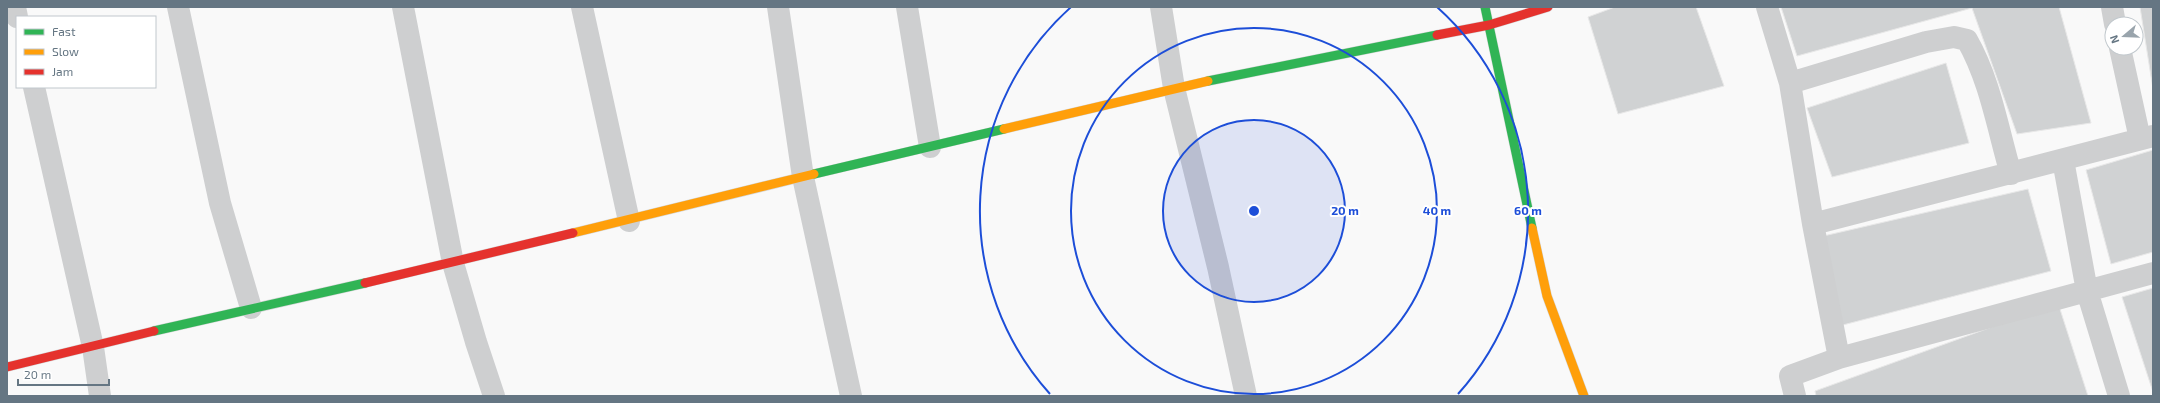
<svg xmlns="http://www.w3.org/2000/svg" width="2160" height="403" font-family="'Exo 2',sans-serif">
<rect width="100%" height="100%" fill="#f9f9f9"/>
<!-- building -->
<path fill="#d0d2d3" stroke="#e8e8e8" d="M1615 7H1696L1724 86 1618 114 1588 17Z
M1781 7H2059L2091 123 2017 134 1972 8 1797 56Z
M2140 7H2153V89Z
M1946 63 1969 143 1832 177 1807 108Z
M2153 150V252L2111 264 2086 170Z
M2028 189 2051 271 1839 326 1819 237Z
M2153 288V392L2122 297Z
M2058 303 2088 396H1816L1815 391Z"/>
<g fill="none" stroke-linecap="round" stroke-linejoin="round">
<!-- fast casing -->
<g stroke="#d5d6d7" stroke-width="10">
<path id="fast" d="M1485 7 1532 228
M1208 81 1437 35
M814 174 1004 129
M154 331 365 283"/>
</g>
<!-- slow casing -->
<g stroke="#d5d6d7" stroke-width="10">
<path id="slow" d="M1004 129 1208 81
M1532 228 1547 296 1584 396
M573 233 814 174"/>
</g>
<!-- jam casing -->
<g stroke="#d5d6d7" stroke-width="10">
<path id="jam" d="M1437 35 1489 25 1548 7
M365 283 573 233
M7 367 154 331"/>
</g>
<!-- street -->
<path stroke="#cecfd0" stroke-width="22" d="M15 7 17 17
M178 7 220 203 251 308
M403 7 453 263 476 342 494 396
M582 7 629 221
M778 7 803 177 851 396
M907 7 930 147
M1161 7 1174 88 1218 267 1246 396
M1767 7 1790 83 1813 224 1839 358 1790 376 1795 396
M2112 7 2115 24
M2120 48 2140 139
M1790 83 1926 42 1954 37 1967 40C1990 80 1998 130 2011 174
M34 87 93 347 100 396
M2063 160 2087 291 2119 396
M1813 224 2153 136
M1839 358 2153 273"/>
<!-- fast -->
<use href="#fast" stroke="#30b455" stroke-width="9"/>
<!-- slow -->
<use href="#slow" stroke="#ff9f0a" stroke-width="9"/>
<!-- jam -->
<use href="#jam" stroke="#e5322d" stroke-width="9"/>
</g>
<!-- distance rings -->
<circle cx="1254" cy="211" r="91" fill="#1d4ed8" fill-opacity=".12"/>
<g fill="none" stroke="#1d4ed8" stroke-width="2">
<circle cx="1254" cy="211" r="91"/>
<circle cx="1254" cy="211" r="183"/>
<path d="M1050 394A274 274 0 0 1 1071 7M1437 7A274 274 0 0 1 1458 394"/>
</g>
<circle cx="1254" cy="211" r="6" fill="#1d4ed8" stroke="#fff" stroke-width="2"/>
<g font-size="12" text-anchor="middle" font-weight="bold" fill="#1d4ed8" stroke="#fff" stroke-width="4" stroke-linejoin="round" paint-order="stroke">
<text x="1345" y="215">20 m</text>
<text x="1437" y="215">40 m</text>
<text x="1528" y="215">60 m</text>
</g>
<!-- border -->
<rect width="2160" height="403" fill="none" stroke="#657683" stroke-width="16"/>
<!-- legend -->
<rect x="16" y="16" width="140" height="72" fill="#ffffff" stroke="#c1c8cd"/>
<rect x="24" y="29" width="20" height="6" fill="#30b455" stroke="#c1c8cd"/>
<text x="52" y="36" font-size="12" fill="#657683">Fast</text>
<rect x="24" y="49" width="20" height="6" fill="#ff9f0a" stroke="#c1c8cd"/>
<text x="52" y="56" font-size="12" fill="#657683">Slow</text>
<rect x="24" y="69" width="20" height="6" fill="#e5322d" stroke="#c1c8cd"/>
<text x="52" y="76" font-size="12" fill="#657683">Jam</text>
<!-- north arrow -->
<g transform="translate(2124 36) rotate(251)"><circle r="19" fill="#ffffff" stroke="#c1c8cd"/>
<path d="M0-3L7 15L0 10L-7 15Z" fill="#99a4ac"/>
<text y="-6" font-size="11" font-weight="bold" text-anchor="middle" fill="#657683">N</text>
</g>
<!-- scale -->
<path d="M18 379v6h91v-6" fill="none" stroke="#657683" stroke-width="2"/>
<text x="24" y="379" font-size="12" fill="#657683" stroke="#ffffff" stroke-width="3" paint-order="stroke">20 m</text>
</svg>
